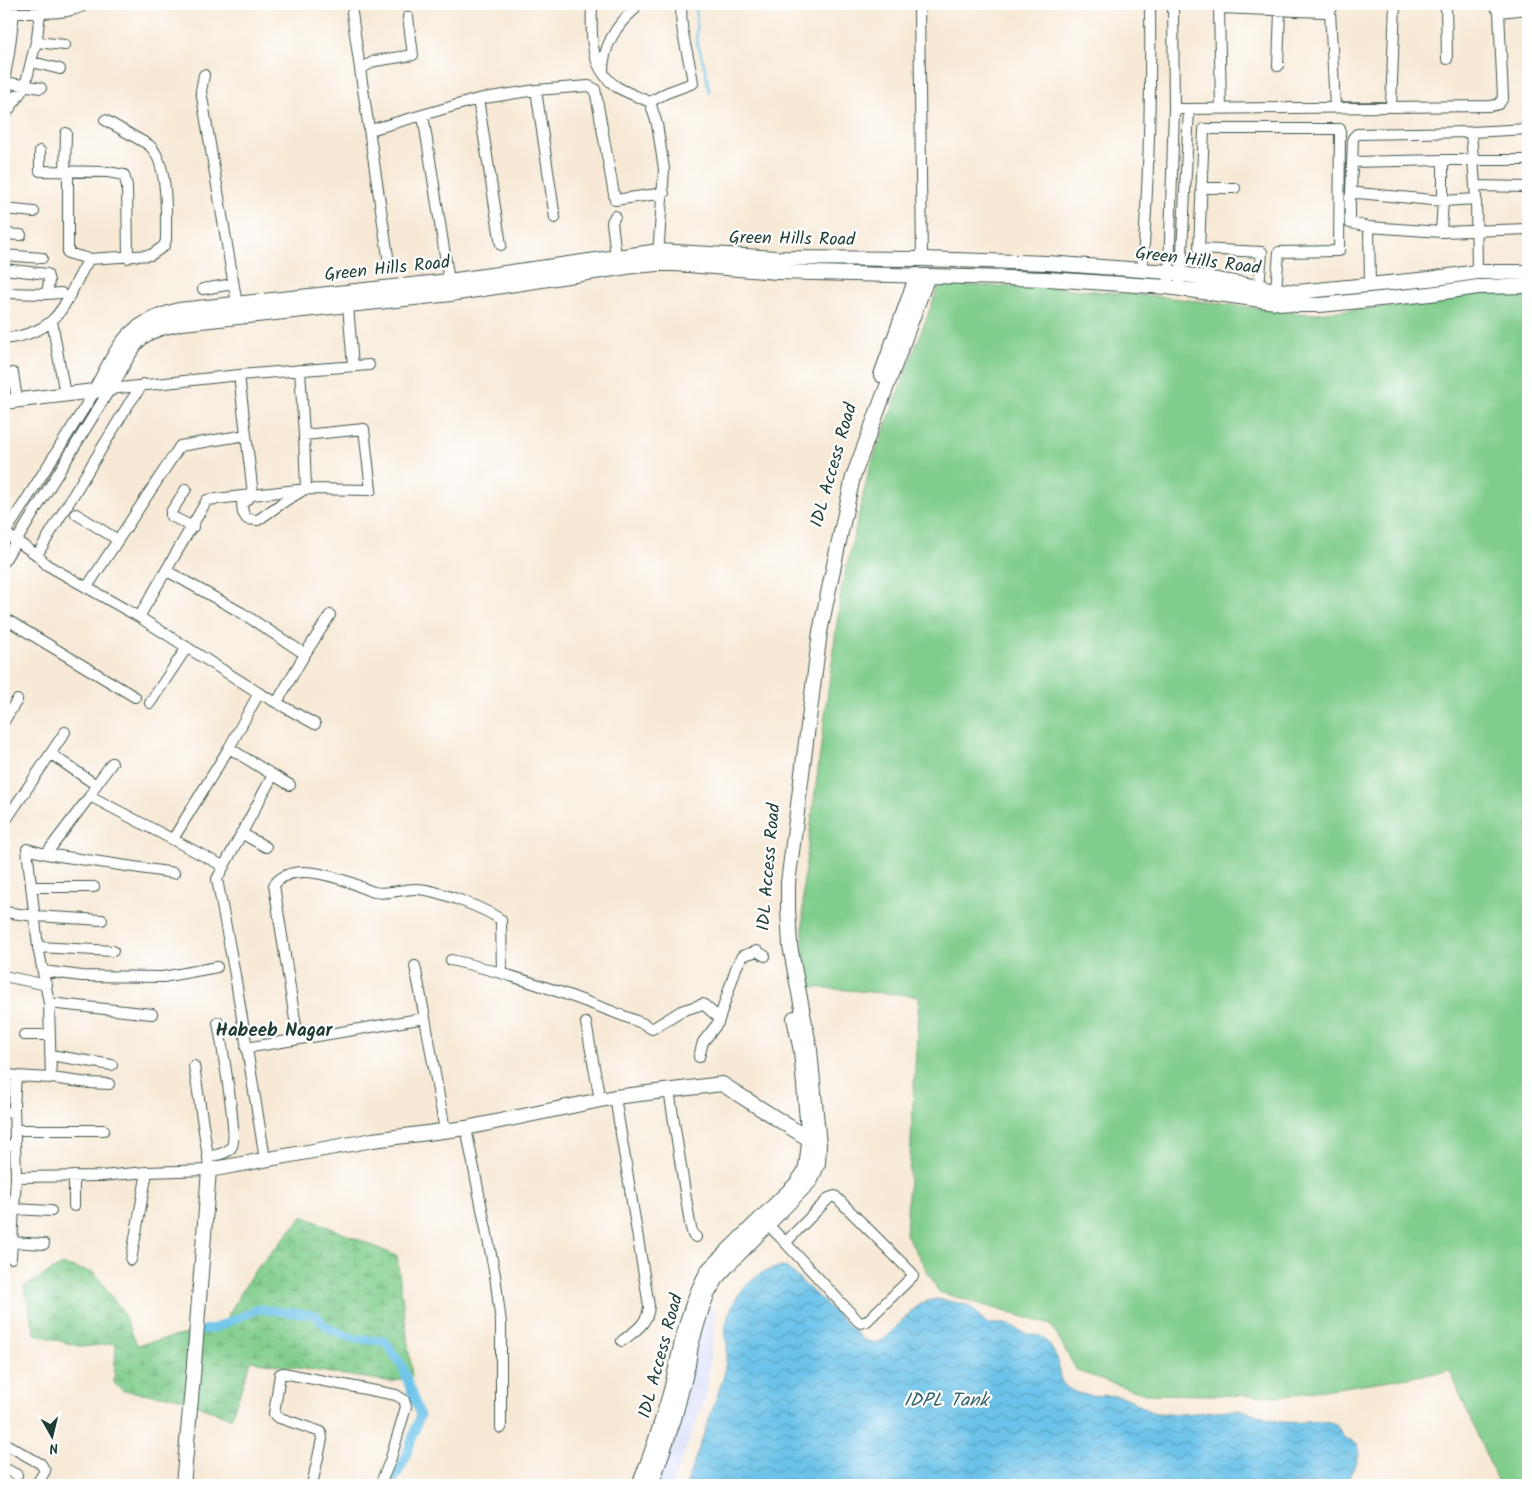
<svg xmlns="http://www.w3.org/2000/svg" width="1532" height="1489" font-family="Kalam,sans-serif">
<defs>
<pattern id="wetland-marsh" width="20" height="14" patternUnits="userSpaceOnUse" patternTransform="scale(1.25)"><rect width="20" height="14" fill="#80cd8c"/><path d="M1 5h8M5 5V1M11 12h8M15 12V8" fill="none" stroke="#68a873"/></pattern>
<pattern id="water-waves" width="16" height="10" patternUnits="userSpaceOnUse" patternTransform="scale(1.25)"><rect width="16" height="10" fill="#6cc3e9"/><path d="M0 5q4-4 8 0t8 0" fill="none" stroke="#58a0be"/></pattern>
</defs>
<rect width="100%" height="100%" fill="#fff"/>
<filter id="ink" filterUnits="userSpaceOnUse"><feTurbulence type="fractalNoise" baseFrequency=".02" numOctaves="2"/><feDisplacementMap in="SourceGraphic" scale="10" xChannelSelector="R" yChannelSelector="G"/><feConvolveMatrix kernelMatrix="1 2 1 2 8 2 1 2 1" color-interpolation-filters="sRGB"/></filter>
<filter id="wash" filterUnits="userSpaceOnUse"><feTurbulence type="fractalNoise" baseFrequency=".0096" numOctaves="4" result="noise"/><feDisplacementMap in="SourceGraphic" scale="20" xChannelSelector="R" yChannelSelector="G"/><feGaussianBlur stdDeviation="1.12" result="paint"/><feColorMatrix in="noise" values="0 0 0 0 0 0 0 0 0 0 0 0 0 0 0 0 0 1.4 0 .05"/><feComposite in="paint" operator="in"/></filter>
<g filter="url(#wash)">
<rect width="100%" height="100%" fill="#f7e9d6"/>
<!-- built -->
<path fill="#d1d9f9" d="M708 1307 716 1309 706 1396 672 1485H655Z"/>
<!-- green -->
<path fill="#80cd8c" stroke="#508560" d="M939 285 1048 287 1163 297 1307 314 1430 302 1477 291H1528V1485H1499L1450 1371 1283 1396 1145 1394 1077 1371 1051 1325 939 1292 906 1234 919 996 811 987 803 951V886L841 591 869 470Z"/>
<!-- wetland -->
<path fill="url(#wetland-marsh)" stroke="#508560" d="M303 1216 397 1256 412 1376 392 1382 251 1361 231 1418 176 1397 123 1391 114 1383 116 1343 82 1347 35 1334 24 1287 62 1265 95 1273 123 1313 137 1345 222 1326 252 1274Z"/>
<!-- water -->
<path fill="url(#water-waves)" stroke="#46808e" d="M781 1267 787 1268 864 1340C871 1342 876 1344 883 1340L918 1305 927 1301 936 1299 959 1303 970 1306 983 1321 988 1324H1006L1027 1334 1041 1336C1047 1341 1056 1353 1058 1361 1061 1374 1056 1381 1071 1390 1089 1400 1108 1392 1126 1398 1137 1401 1145 1412 1157 1413 1183 1417 1210 1410 1236 1410 1252 1411 1262 1418 1276 1421 1293 1425 1320 1419 1333 1424 1340 1426 1339 1434 1345 1438 1351 1442 1357 1441 1359 1449 1361 1462 1347 1472 1348 1485H686L724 1376C725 1366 727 1356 727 1345 727 1339 725 1332 726 1326 730 1299 753 1270 781 1267Z"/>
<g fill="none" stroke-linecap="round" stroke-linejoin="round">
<!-- stream -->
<path stroke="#6cc3e9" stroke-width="2.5" d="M696 4 697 41 706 72 709 92"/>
<!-- canal -->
<path stroke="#6cc3e9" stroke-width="9" d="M205 1330 215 1328 258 1309 315 1315 328 1328 355 1339 385 1341 402 1366 420 1415 405 1459 391 1485"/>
</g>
</g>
<g filter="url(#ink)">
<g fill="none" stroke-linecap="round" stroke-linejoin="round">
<!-- street casing -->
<g stroke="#3f574c" stroke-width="12">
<path id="street" d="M592 4C591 34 589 68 617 87 627 93 639 97 650 102L657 124 664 169 658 257
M919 4 922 259
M1173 4 1174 109H1189L1491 106 1499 104 1503 98 1499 12 1493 4
M1219 4V8L1325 12 1330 11 1334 4
M1446 4 1447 59
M1219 8 1221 108
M1330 11 1335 107
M1499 12 1528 9
M4 13C27 12 67 17 86 4
M352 13 360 69
M36 42 65 45
M4 53H9L4 81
M9 53 14 13
M32 62 60 69
M1278 66 1280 11
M603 71C603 47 616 25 634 10
M204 75 201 91 237 304
M4 82 41 88
M536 90 555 218
M4 98 18 96
M478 99 501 245
M650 102 666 93 693 83C690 58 678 27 682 4
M1391 106 1395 4
M423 115 449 281
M4 117 25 86 37 38 40 12
M370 130 478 99 536 90 589 86 595 89 615 200 664 193
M1471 132 1476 199 1477 272
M40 151V171L108 172 124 175 127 186 128 258
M1352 162 1443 160
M65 172 66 133
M68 172V253L89 259
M1475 186 1528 187
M1201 188H1235
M1351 194 1353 138 1357 134 1471 132 1528 129
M4 209 34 212
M615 216 612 222 616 256
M1369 227 1350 223V197L1351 194 1358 193 1443 201 1476 199
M1441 232 1443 201V160H1528
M4 234 21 235
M4 255 42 258
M389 263 360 69 375 61 413 55 408 17
M4 269 47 274 49 281 47 294 4 293
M1142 271C1149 182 1151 93 1150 4
M1370 284 1369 227 1441 232 1528 229
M1167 287 1169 272 1174 109
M1259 287 1262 252 1199 249 1204 129H1340L1339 251 1279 252 1276 290
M203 289 233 284
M1178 289 1181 274 1189 109
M47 294 61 293
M348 306 353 366
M52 321 65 395
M4 339C64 331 62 304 89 259L151 255 164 246 166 240C166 214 169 163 149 145L105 120
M300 370 304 435 306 489
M13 373 17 400
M239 375 253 494
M186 489 171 512V516L193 527
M252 495 242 504 243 513 247 519 258 520 285 501 302 491
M76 514 118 540
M5 533 37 555 47 565 139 617 259 693 315 724
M4 535 95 391
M37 555 128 405 143 384
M4 561 110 389 239 375 369 365
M167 571 242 613 305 654 277 702
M87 587 180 446 246 435
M139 617 207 500 306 489 371 490 364 429 304 435
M4 618 135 697
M305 654 330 615
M150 703 187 647
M4 721 17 700
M229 748 273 775 217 879 235 975 265 1159
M51 754 96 785 90 796
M273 775 290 785
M96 785 112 763
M4 823 65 732
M241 833 266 847
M173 839 229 748 259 693
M46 854 90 796 223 866
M31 887H94
M4 912 35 916 102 920
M38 947 113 951
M451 960C517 975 581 999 644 1024L652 1029 681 1011 703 1004 719 1018
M415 966 425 1018
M43 971 82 976 163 977 217 967
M4 976 47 985
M49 1003 152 1014
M586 1023 600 1100
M24 1035H50
M298 1039 274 885C291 862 329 875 352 883 359 886 366 890 374 892 388 895 401 889 415 889 433 888 487 909 501 920L502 973
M246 1048 425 1018 445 1130
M50 1055 112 1065
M699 1057 703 1042 718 1023 736 968 742 956 757 951 765 956
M4 1074 16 1076
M51 1078 89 1083 109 1084
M669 1090 690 1224 693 1235 696 1237
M615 1097 649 1306C648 1324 635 1331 622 1341
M4 1112 14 1113
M466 1128 495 1275 501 1323V1428
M15 1130H104
M4 1145 15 1146
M208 1157C216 1155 228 1154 232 1146 238 1134 221 1041 218 1022
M16 1177 101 1176 147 1172 209 1170 208 1157 194 1066
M74 1206V1176
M14 1209 51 1211
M768 1225 781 1238 858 1321 861 1323 867 1321 913 1276 911 1272 835 1196 829 1198 785 1243
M12 1242 44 1244
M11 1258 16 1177 14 1106 16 1076 51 1078 49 1003 38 947 27 849 46 854 174 873
M131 1260 147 1172
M4 1443 41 1464 45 1471 36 1485
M4 1468 17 1475
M312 1485 322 1439 321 1432 277 1417 274 1414 280 1374 283 1373 396 1395 404 1400 406 1407 390 1461 380 1485"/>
</g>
<!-- secondary casing -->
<g stroke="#3f574c" stroke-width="16">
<path id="secondary" d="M881 375 917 275
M95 391C121 345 123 325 179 310L449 281 659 251 777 258 922 259 1047 263 1169 272 1276 290 1297 292 1429 279 1477 272H1528
M4 402 110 389C118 374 130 346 144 336 155 328 169 326 182 323L451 294 633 266 658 264H675L777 272 1047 279 1167 287 1297 305H1320L1430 294 1478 287 1528 286
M183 1485 193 1377 209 1170 373 1140 466 1128 615 1097 722 1084 815 1143
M639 1485C652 1454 662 1422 671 1390 681 1349 687 1306 709 1269L797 1183 805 1171 807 1160 809 1143 801 1051 794 1018
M651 1485 674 1419 688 1365 691 1345 703 1305 708 1293 719 1275 731 1262 811 1180 818 1163 819 1145 810 1050 790 946 788 909V883L820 632 839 541 853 477 928 276"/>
</g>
<!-- street -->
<use href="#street" stroke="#fff" stroke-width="10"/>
<!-- secondary -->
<use href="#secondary" stroke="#fff" stroke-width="14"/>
</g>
</g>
<g text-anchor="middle" stroke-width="4.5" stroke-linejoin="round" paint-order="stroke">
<!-- street labels -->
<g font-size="18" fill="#1f3d34" stroke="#fff">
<text transform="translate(792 238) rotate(1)" y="6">Green Hills Road</text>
<text transform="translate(1198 260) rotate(7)" y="6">Green Hills Road</text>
<text transform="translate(387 268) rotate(-6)" y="6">Green Hills Road</text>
<text transform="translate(833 465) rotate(-74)" y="6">IDL Access Road</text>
<text transform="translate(768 867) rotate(-85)" y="6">IDL Access Road</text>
<text transform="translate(660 1356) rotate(-75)" y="6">IDL Access Road</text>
</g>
<!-- neighbourhood labels -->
<g font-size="19" font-weight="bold" fill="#1f3d34" stroke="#fff">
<text x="274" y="1036">Habeeb Nagar</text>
</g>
<!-- water labels -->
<g font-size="19" font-style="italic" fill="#36656a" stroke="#fff">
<text x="946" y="1406">IDPL Tank</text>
</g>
</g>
<!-- margin -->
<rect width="1532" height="1489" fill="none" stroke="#fff" stroke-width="20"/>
<!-- north arrow -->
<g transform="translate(52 1436) rotate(172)" stroke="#ffffff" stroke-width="4" paint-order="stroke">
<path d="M0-4L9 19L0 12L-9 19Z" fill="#1f3d34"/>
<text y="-8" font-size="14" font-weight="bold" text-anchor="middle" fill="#1f3d34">N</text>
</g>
</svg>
